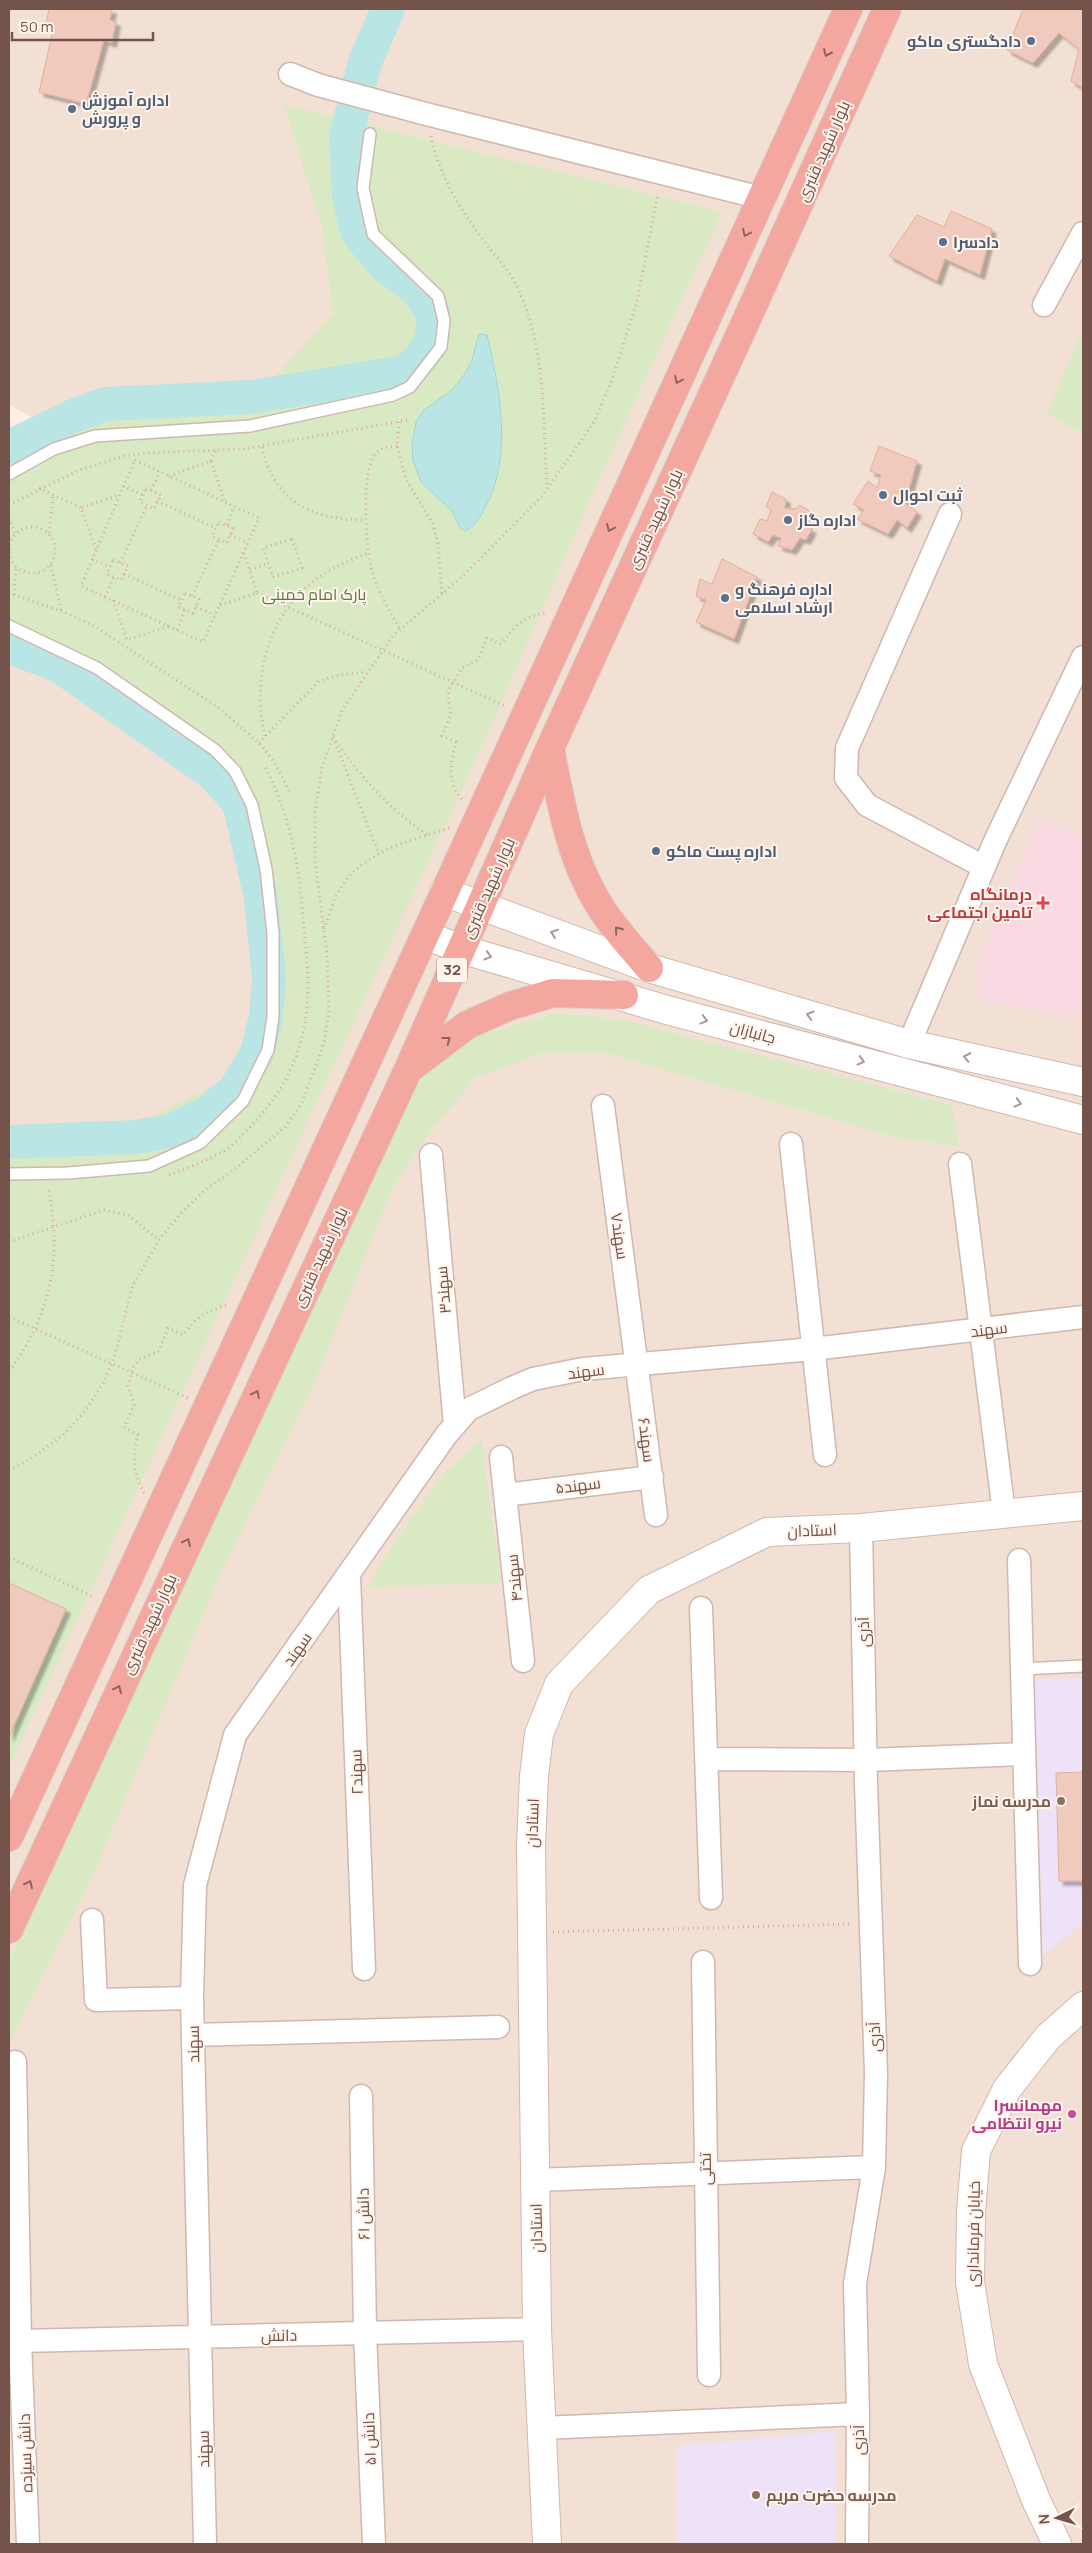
<svg xmlns="http://www.w3.org/2000/svg" width="1092" height="2553" font-family="Manrope,Cairo,sans-serif">
<defs>
<filter id="shadow"><feDropShadow dx="4.5" dy="4.5" stdDeviation="1" flood-color="#0004"/></filter>
</defs>
<rect width="100%" height="100%" fill="#fcf0e5"/>
<!-- residential -->
<path fill="#f3e0d4" d="M9 9H1083V2544H9V641L103 456 9 405Z"/>
<!-- education -->
<path fill="#ede2f8" d="M1083 1678V1923L1043 1955 1034 1679Z
M835 2431 836 2544H677V2446Z"/>
<!-- medical -->
<path fill="#f9d9e2" d="M1039 818 1083 838V1020L979 999 976 967Z"/>
<!-- green -->
<path fill="#d9e9c4" d="M284 104 722 212 592 495 486 737 9 1767V1153L39 1151 120 1132 252 1067 268 909 256 831 145 730 52 669 9 645V430L92 390 269 383 333 314 322 228Z
M1083 328V434L1047 414Z
M555 1013 625 1020 952 1105 959 1146 898 1138 606 1053 541 1054 477 1077 435 1125 392 1189 316 1379 216 1584 91 1880 9 2043V1961L329 1263 409 1095 429 1071 480 1035Z
M481 1439 501 1583 369 1587 384 1558 442 1475Z"/>
<!-- water -->
<path fill="#bae5e5" stroke="#a1d6d6" d="M479 334 487 335C500 389 513 457 485 508 480 517 475 527 465 531L460 528 452 511 421 482 413 461 412 444 416 422 424 410 452 390 464 375 472 360Z"/>
<g fill="none" stroke-linecap="round" stroke-linejoin="round">
<!-- river -->
<path stroke="#bae5e5" stroke-width="34" d="M9 447 73 416 106 404 251 397 403 372 420 360 432 338 433 313 416 289 384 265 357 232 349 195 346 136 365 62 388 9
M9 647 58 665 212 773 239 803 260 893 269 977 266 1017 257 1053 235 1090 208 1112 173 1130 137 1137 9 1142"/>
</g>
<!-- building -->
<path fill="#f1cabe" stroke="#e3ae9e" filter="url(#shadow)" d="M49 9H112L110 20 116 22 112 43 104 40 86 104 39 92 54 26 46 23Z
M1023 9H1083V88L1071 81 1079 49 1059 33 1033 63 1007 50Z
M951 211 992 229 980 275 945 259 937 281 889 256 917 215 944 227Z
M879 446 917 461 905 503 917 512 907 528 897 520 888 534 857 519 864 510 853 504 868 481 877 488 881 475 870 471Z
M772 492 786 499 785 508 795 509 800 505 811 512 806 526 812 529 806 540 800 538 792 550 778 546 781 538 773 535 768 542 753 534 760 519 767 521 771 510 766 507Z
M722 559 757 577 734 639 696 622 706 600 696 596 700 579 712 584Z
M9 1583 66 1609 9 1737Z
M1083 1772V1881H1059L1056 1773Z"/>
<g fill="none" stroke-linecap="round" stroke-linejoin="round">
<!-- lane casing -->
<g stroke="#cfb8af" stroke-width="14">
<path id="lane" d="M9 474 54 449 95 436 250 426 393 395 410 387 441 347 444 321 438 296 373 234 363 188 370 134
M9 626 97 668 215 750 235 771 252 805 266 869 273 933V1017L268 1050 243 1101 200 1143 149 1166 68 1173 9 1174
M1021 1669 1083 1666"/>
</g>
<!-- street casing -->
<g stroke="#cfb8af" stroke-width="25">
<path id="street" d="M290 74 318 85 426 114 762 198
M1044 305 1083 233
M950 514 847 748 846 778 867 805 984 867
M909 1044 996 839 1083 657
M603 1106 656 1515
M791 1144 825 1455
M431 1155 455 1425
M960 1164 1004 1513
M501 1457 523 1661
M505 1495 652 1477
M1019 1560 1030 1964
M349 1575 364 1969
M701 1608 711 1898
M707 1759 866 1760 1023 1754
M92 1920 96 2000 192 1998
M703 1962 709 2375
M193 2035 498 2027
M15 2062 20 2341 28 2544
M361 2096 365 2333 374 2544
M536 2180 874 2167
M20 2341 537 2329
M542 2428 858 2414
M205 2544 192 1998 195 1885 235 1735 447 1434 469 1409 512 1388 533 1379 583 1369 813 1349 1083 1317
M857 2544 858 2414 855 2284 874 2167 876 2073 866 1783 861 1528"/>
</g>
<!-- secondary casing -->
<g stroke="#d2b7ac" stroke-width="30">
<path id="secondary" d="M444 892 649 968 909 1044 1083 1082
M425 935 461 949 667 1010 1083 1120
M547 2544 537 2329 531 1846 534 1776 539 1734 559 1684 649 1590 767 1532 861 1528 1083 1506
M1057 2544 1036 2500 983 2364 970 2282 971 2212 976 2151 1007 2089 1048 2037 1083 2006"/>
</g>
<!-- highway casing -->
<g stroke="#d8cfcd" stroke-width="30">
<path id="highway" d="M550 748C561 805 571 865 605 914 618 933 634 950 649 968
M409 1069 467 1025 510 1006 553 993 624 995
M9 1837 425 935 848 9
M9 1929 408 1070 550 748 746 321 887 9"/>
</g>
<!-- path -->
<path stroke="#d5ada1" stroke-width="3" stroke-dasharray="1 4" stroke-linecap="butt" d="M431 136C440 179 463 214 490 249 502 263 513 276 520 293 546 352 543 424 547 488
M399 422 397 446 406 479 433 524 438 544 442 594
M397 446C389 447 381 447 376 453 360 470 366 549 372 571 378 592 390 611 400 630
M262 447C274 502 312 520 365 520
M135 460 259 518 203 642 81 586Z
M211 461 216 450
M169 476 211 461 225 502
M123 486 143 495
M39 488 81 508
M146 488 161 495 154 509 140 502Z
M151 490 160 472
M157 501 216 528
M9 505 79 470 124 456 146 453 243 449 408 420
M9 518 15 535
M219 522 233 528 227 543 212 536Z
M227 525 234 506
M9 550a23 23 0 1 1 46 0a23 23 0 1 1-46 0Z
M49 533 53 495
M230 535 248 543
M292 539 302 568 273 577 263 548Z
M96 549 81 508 119 495
M92 559 110 567
M113 560 128 566 121 580 107 574Z
M120 563 147 505
M51 565 61 610
M250 570 268 563
M124 574 181 600
M9 593 67 613 94 626 219 708 262 746 276 765 291 795
M185 593 199 599 193 613 178 607Z
M257 593 505 706
M14 595 16 567
M192 596 219 539
M105 597 114 577
M113 600 127 640 169 626
M220 605 257 593 244 553
M196 607 215 615
M177 630 185 610
M265 736C252 681 266 620 311 583 328 569 348 561 368 553
M333 737C360 776 388 809 428 835
M335 742 379 854
M259 743 319 681 339 675 366 672
M462 799C446 782 451 763 456 742L442 736 451 714 448 695 450 687 462 668 478 660 487 638 501 644C514 627 525 615 547 613
M324 929C330 914 334 896 344 883 368 850 412 840 449 828
M169 1175C189 1168 208 1160 227 1149 234 1144 240 1137 246 1131 277 1101 297 1066 305 1023 311 989 306 952 303 918 299 864 290 813 264 765
M9 1242 104 1210 128 1215 159 1240
M9 1317 188 1398
M9 1371C36 1337 53 1292 54 1249 55 1229 51 1207 49 1187
M9 1470 32 1458 63 1435 85 1411 103 1384 114 1358 133 1285 159 1240 181 1213 206 1189 231 1172 285 1127 302 1103 324 1043 329 1011 327 954 315 860V812L322 768 342 710 393 636 465 574 543 495 594 422 612 380 637 302 658 193
M144 1493C133 1472 132 1457 138 1435L124 1427 134 1405 128 1386 133 1367 140 1359 159 1351 168 1328 183 1335C196 1318 207 1309 229 1305
M9 1557 94 1597
M553 1932 852 1924"/>
<!-- lane -->
<use href="#lane" stroke="#fff" stroke-width="11"/>
<!-- street -->
<use href="#street" stroke="#fff" stroke-width="22"/>
<!-- secondary -->
<use href="#secondary" stroke="#fff" stroke-width="28"/>
<!-- highway -->
<use href="#highway" stroke="#f4a79e" stroke-width="28"/>
</g>
<!-- one-way arrows -->
<defs><path id="oneway-chevron" d="M-2-3.5L2.5 0L-2 3.5" fill="none" stroke-width="1.6" stroke-linecap="round" stroke-linejoin="round" transform="scale(1.25)"/></defs>
<g stroke="#8e645c">
<use href="#oneway-chevron" transform="translate(827 53) rotate(114)"/>
<use href="#oneway-chevron" transform="translate(746 233) rotate(115)"/>
<use href="#oneway-chevron" transform="translate(678 380) rotate(115)"/>
<use href="#oneway-chevron" transform="translate(610 528) rotate(115)"/>
<use href="#oneway-chevron" transform="translate(618 930) rotate(-129)"/>
<use href="#oneway-chevron" transform="translate(447 1040) rotate(-37)"/>
<use href="#oneway-chevron" transform="translate(256 1394) rotate(-65)"/>
<use href="#oneway-chevron" transform="translate(187 1542) rotate(-65)"/>
<use href="#oneway-chevron" transform="translate(118 1689) rotate(-65)"/>
<use href="#oneway-chevron" transform="translate(29 1884) rotate(-65)"/>
</g>
<g stroke="#ac9893">
<use href="#oneway-chevron" transform="translate(554 933) rotate(-160)"/>
<use href="#oneway-chevron" transform="translate(488 956) rotate(16)"/>
<use href="#oneway-chevron" transform="translate(810 1015) rotate(-164)"/>
<use href="#oneway-chevron" transform="translate(704 1020) rotate(15)"/>
<use href="#oneway-chevron" transform="translate(967 1057) rotate(-168)"/>
<use href="#oneway-chevron" transform="translate(861 1061) rotate(15)"/>
<use href="#oneway-chevron" transform="translate(1018 1103) rotate(15)"/>
</g>
<!-- markers -->
<g fill="#5c6f8a" stroke="#fff4ec" stroke-width="2">
<circle cx="1031" cy="41" r="5"/>
<circle cx="72" cy="109" r="5"/>
<circle cx="943" cy="242" r="5"/>
<circle cx="883" cy="495" r="5"/>
<circle cx="788" cy="520" r="5"/>
<circle cx="725" cy="598" r="5"/>
<circle cx="656" cy="851" r="5"/>
</g>
<path fill="#e0444e" stroke="#fff4ec" stroke-width="2" d="M1040.5 895.5h5v5h5v5h-5v5h-5v-5h-5v-5h5z"/>
<g fill="#8d6e63" stroke="#fff4ec" stroke-width="2">
<circle cx="1061" cy="1801" r="5"/>
<circle cx="756" cy="2495" r="5"/>
</g>
<circle fill="#d1479c" stroke="#fff4ec" stroke-width="2" cx="1072" cy="2114" r="5"/>
<g text-anchor="middle" stroke-width="4" stroke-linejoin="round" paint-order="stroke">
<!-- shield labels -->
<rect fill="#fff4ec" stroke="#9e837b" stroke-width="1" x="437" y="957.5" width="30" height="25" rx="4"/>
<g font-size="15" font-weight="bold" fill="#74534b">
<text x="452" y="975">32</text>
</g>
<!-- service labels -->
<g font-size="16" font-weight="bold" fill="#4e5e75" stroke="#fff4ec" text-anchor="start">
<text x="1021" y="47" text-anchor="end">دادگستری ماکو</text>
<text x="82" y="106">اداره آموزش<tspan x="82" dy="18">و پرورش</tspan></text>
<text x="953" y="248">دادسرا</text>
<text x="893" y="501">ثبت احوال</text>
<text x="798" y="526">اداره گاز</text>
<text x="735" y="595">اداره فرهنگ و<tspan x="735" dy="18">ارشاد اسلامی</tspan></text>
<text x="666" y="857">اداره پست ماکو</text>
</g>
<!-- street labels -->
<g font-size="16" fill="#74534b" stroke="#fff4ec">
<text transform="translate(823 151) rotate(-66)" y="6">بلوار شهید قنبری</text>
<text transform="translate(655 519) rotate(-65)" y="6">بلوار شهید قنبری</text>
<text transform="translate(488 888) rotate(-66)" y="6">بلوار شهید قنبری</text>
<text transform="translate(753 1032) rotate(15)" y="6">جانبازان</text>
<text transform="translate(620 1236) rotate(82)" y="6">سهند۷</text>
<text transform="translate(320 1257) rotate(-65)" y="6">بلوار شهید قنبری</text>
<text transform="translate(443 1290) rotate(-95)" y="6">سهند۳</text>
<text transform="translate(989 1329) rotate(-7)" y="6">سهند</text>
<text transform="translate(586 1371) rotate(-7)" y="6">سهند</text>
<text transform="translate(647 1440) rotate(83)" y="6">سهند۶</text>
<text transform="translate(578 1485) rotate(-7)" y="6">سهند۵</text>
<text transform="translate(812 1530) rotate(-2)" y="6">استادان</text>
<text transform="translate(514 1578) rotate(-96)" y="6">سهند۴</text>
<text transform="translate(149 1624) rotate(-65)" y="6">بلوار شهید قنبری</text>
<text transform="translate(863 1632) rotate(-91)" y="6">آذری</text>
<text transform="translate(297 1649) rotate(-55)" y="6">سهند</text>
<text transform="translate(356 1772) rotate(-92)" y="6">سهند۲</text>
<text transform="translate(532 1823) rotate(-88)" y="6">استادان</text>
<text transform="translate(874 2037) rotate(-92)" y="6">آذری</text>
<text transform="translate(193 2044) rotate(-91)" y="6">سهند</text>
<text transform="translate(705 2169) rotate(-91)" y="6">تختی</text>
<text transform="translate(363 2214) rotate(-91)" y="6">دانش ۶۱</text>
<text transform="translate(536 2228) rotate(-91)" y="6">استادان</text>
<text transform="translate(973 2234) rotate(-89)" y="6">خیابان فرمانداری</text>
<text transform="translate(279 2335) rotate(-1)" y="6">دانش</text>
<text transform="translate(369 2439) rotate(-92)" y="6">دانش ۵۱</text>
<text transform="translate(858 2440) rotate(-90)" y="6">آذری</text>
<text transform="translate(203 2449) rotate(-91)" y="6">سهند</text>
<text transform="translate(25 2453) rotate(-92)" y="6">دانش سیزده</text>
</g>
<!-- park labels -->
<g font-size="16" fill="#5c7943" stroke="#fff4ec">
<text x="314" y="600">پارک امام خمینی</text>
</g>
<!-- health labels -->
<g font-size="16" font-weight="bold" fill="#be3a42" stroke="#fff4ec" text-anchor="end">
<text x="1032" y="900">درمانگاه<tspan x="1032" dy="18">تامین اجتماعی</tspan></text>
</g>
<!-- education labels -->
<g font-size="16" font-weight="bold" fill="#785e54" stroke="#fff4ec" text-anchor="end">
<text x="1051" y="1807">مدرسه نماز</text>
<text x="766" y="2501" text-anchor="start">مدرسه حضرت مریم</text>
</g>
<!-- hotel labels -->
<g font-size="16" font-weight="bold" fill="#b23c85" stroke="#fff4ec" text-anchor="end">
<text x="1062" y="2111">مهمانسرا<tspan x="1062" dy="18">نیرو انتظامی</tspan></text>
</g>
</g>
<!-- border -->
<rect width="1092" height="2553" fill="none" stroke="#74534b" stroke-width="20"/>
<!-- north arrow -->
<g transform="translate(1057 2518) rotate(265)" stroke="#fff4ec" stroke-width="4" paint-order="stroke">
<path d="M0-4L9 19L0 12L-9 19Z" fill="#74534b"/>
<text y="-8" font-size="14" font-weight="bold" text-anchor="middle" fill="#74534b">N</text>
</g>
<!-- scale -->
<path d="M12 32v8h141v-8" fill="none" stroke="#74534b" stroke-width="2.5"/>
<text x="20" y="32" font-size="15" fill="#74534b" stroke="#fff4ec" stroke-width="4" paint-order="stroke">50 m</text>
</svg>
